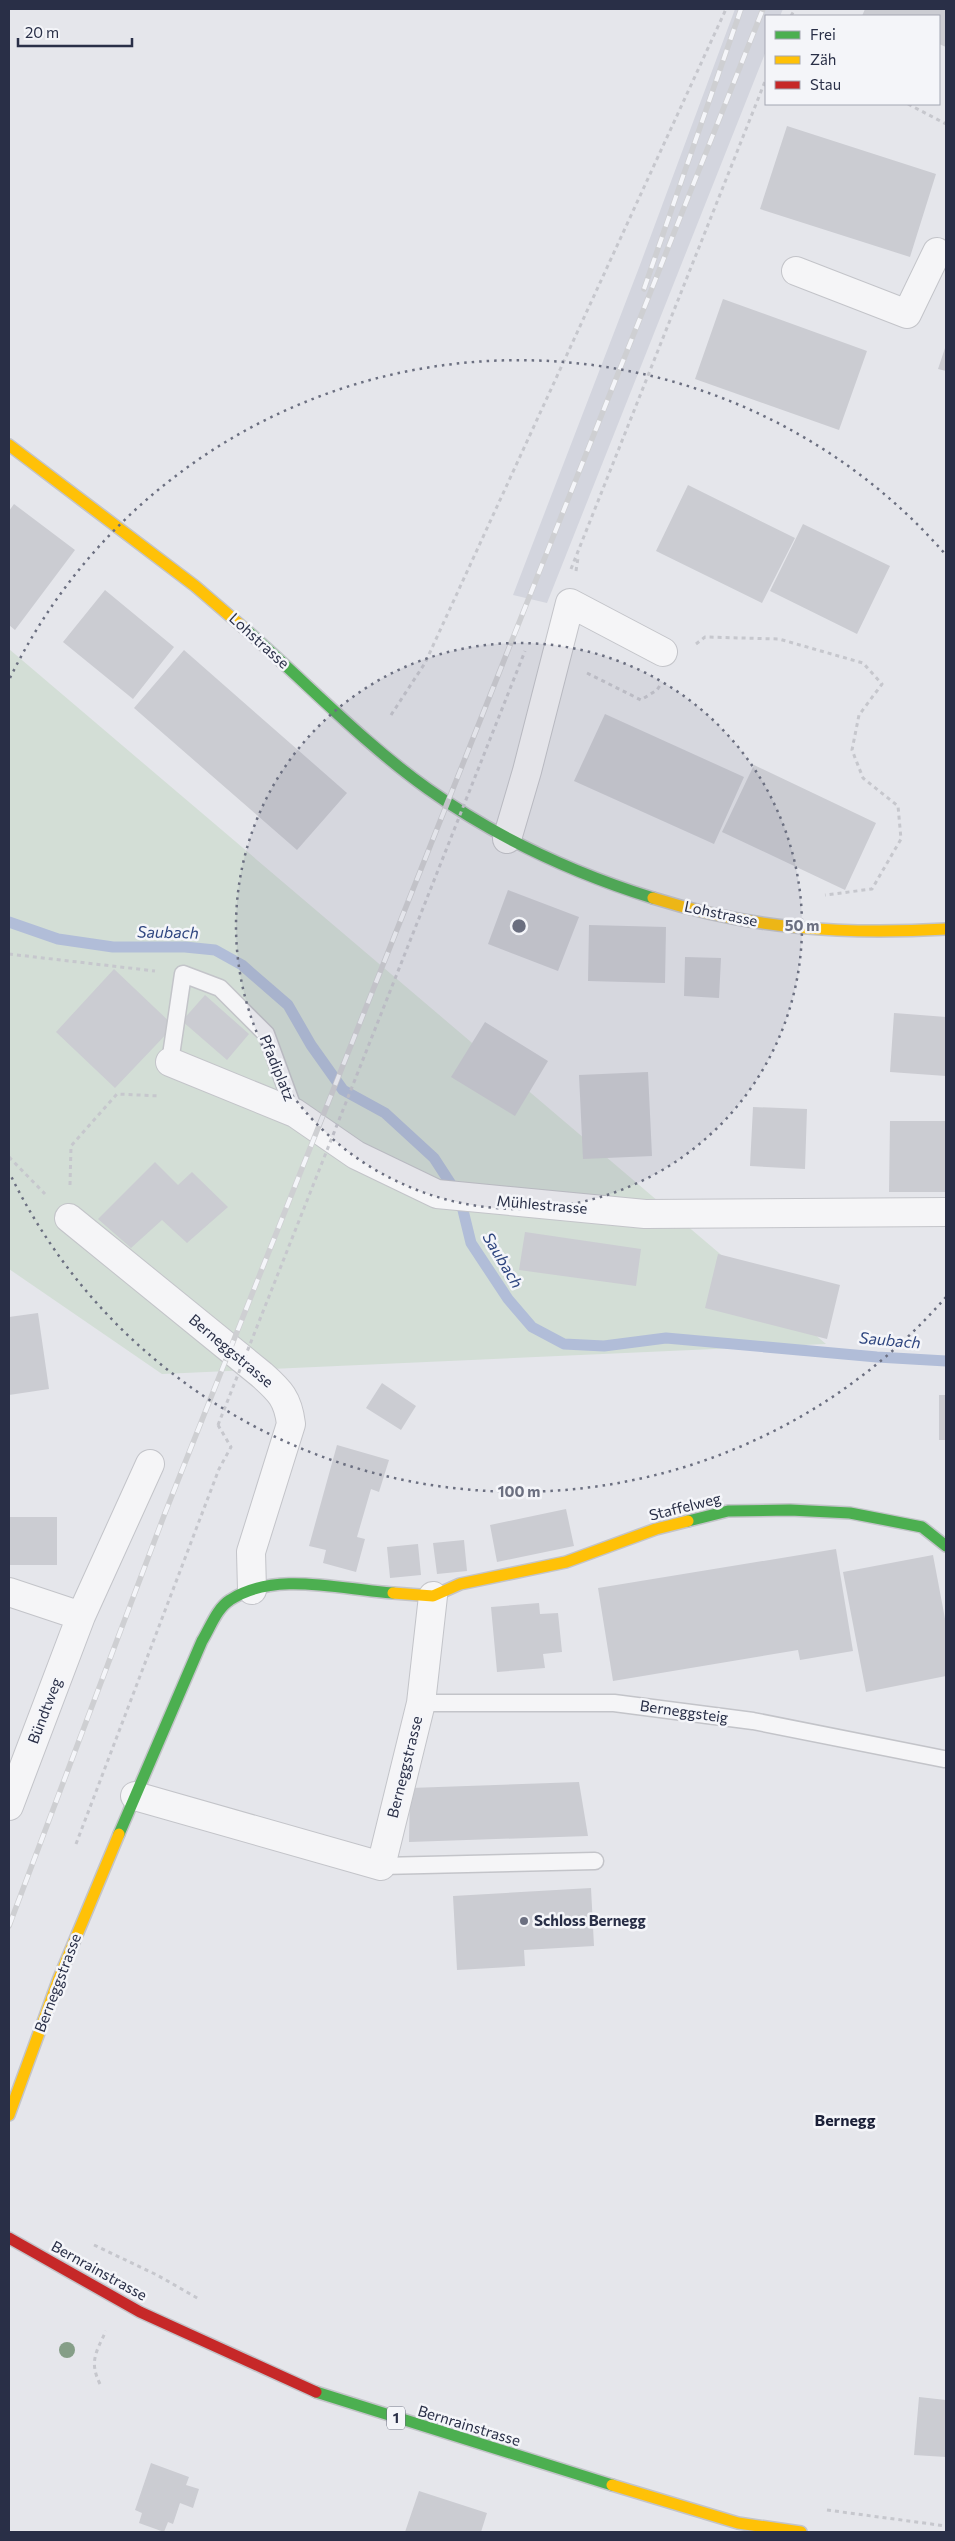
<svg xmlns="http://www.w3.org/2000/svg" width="955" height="2541" font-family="Commissioner,sans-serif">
<rect width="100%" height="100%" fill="#e5e6eb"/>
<!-- built -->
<path fill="#d3d5de" d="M735 9H783L780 16H766V51L547 603 513 595 640 265Z"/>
<!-- green -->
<path fill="#d3ded6" d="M9 649 826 1344 162 1374 9 1269Z"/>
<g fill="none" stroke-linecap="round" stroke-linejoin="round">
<!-- stream -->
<path stroke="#b1bdd8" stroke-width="11" d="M9 922 58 939 113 947H185L215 950 242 965 288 1005 311 1045 343 1090 385 1113 434 1158 460 1198 471 1243 508 1299 532 1327 564 1344 604 1346 666 1338 877 1357 946 1361"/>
</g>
<!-- building -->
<path fill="#cbccd2" d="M865 9H946V47L939 44V16H862Z
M787 126 936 174 910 257 760 209Z
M723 299 867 351 839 430 695 379Z
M946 345V371L938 369Z
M688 485 795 538 762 603 656 551Z
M14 504 75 550 15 630 9 625V511Z
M803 524 890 566 857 634 770 591Z
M105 590 174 647 133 699 63 642Z
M184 650 347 793 297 850 134 708Z
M605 714 744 777 714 844 574 781Z
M754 765 876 823 845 890 722 832Z
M508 890 579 917 558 971 488 944Z
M589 925 666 927 665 983 588 981Z
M685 957 721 958 719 998 684 996Z
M114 969 174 1026 115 1088 56 1032Z
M205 995 249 1034 227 1060 182 1021Z
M894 1013 946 1017V1076L890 1072Z
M485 1022 548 1061 515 1116 451 1077Z
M648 1072 652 1156 583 1159 579 1075Z
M753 1107 807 1109 805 1169 750 1166Z
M890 1121H946V1192H889Z
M155 1162 178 1185 192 1172 228 1207 187 1243 162 1220 131 1248 98 1219Z
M525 1232 641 1249 636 1286 519 1270Z
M718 1254 840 1285 827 1339 705 1308Z
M38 1313 49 1389 9 1395V1317Z
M382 1383 416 1406 401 1430 366 1408Z
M939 1395H946V1440H939Z
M337 1445 389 1460 379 1492 371 1489 357 1537 365 1539 356 1572 323 1563 326 1550 309 1546Z
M566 1509 574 1546 497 1562 490 1525Z
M9 1517H57V1565H9Z
M464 1540 467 1571 437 1574 433 1543Z
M418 1544 421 1575 390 1578 387 1547Z
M836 1549 853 1651 800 1660 798 1650 613 1681 598 1588Z
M933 1555 946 1624V1676L866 1692 843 1572Z
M539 1603 540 1614 558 1613 562 1652 543 1654 545 1668 497 1672 491 1607Z
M579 1782 588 1836 409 1842 410 1788Z
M591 1888 594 1946 524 1950 525 1966 457 1970 453 1896Z
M919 2397 946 2400V2457L914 2455Z
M151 2463 189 2477 186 2485 199 2489 193 2508 180 2503 173 2524 168 2522 164 2532 139 2523 142 2513 135 2510Z
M419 2491 487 2513 481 2532H405Z"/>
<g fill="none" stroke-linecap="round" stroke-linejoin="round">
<!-- lane casing -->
<g stroke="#c3c4c9" stroke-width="19">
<path id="lane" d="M170 1062 183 974 220 988 266 1034 295 1113
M421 1703H614L753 1721 944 1759
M381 1866 595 1861"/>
</g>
<!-- street casing -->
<g stroke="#c3c4c9" stroke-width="30">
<path id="street" d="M796 271 907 314 937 252
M507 839 527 771 570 603 663 652
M170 1062 295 1113 356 1155 437 1194 645 1214 946 1212
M69 1218 262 1375C280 1391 288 1399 291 1424L251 1552 252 1590
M9 1592 81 1616 9 1806
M81 1616 150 1464
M135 1796 381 1866 421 1703 433 1596"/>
</g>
<!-- fast casing -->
<g stroke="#c3c4c9" stroke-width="14">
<path id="fast" d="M245 629C306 682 362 742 428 789 497 838 573 873 653 898
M688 1521 728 1511 790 1510 850 1513 922 1527 946 1546
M119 1834 202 1641C210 1628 217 1608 230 1600 276 1570 342 1590 393 1593
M316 2392 612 2485"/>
</g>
<!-- slow casing -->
<g stroke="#c3c4c9" stroke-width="14">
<path id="slow" d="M9 445 195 586 245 629
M653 898C751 929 844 935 946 929
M393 1593 433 1596 460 1584 566 1562 656 1529 688 1521
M9 2115 59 1978 119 1834
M612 2485 738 2523 801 2532"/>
</g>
<!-- jam casing -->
<g stroke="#c3c4c9" stroke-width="14">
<path id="jam" d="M9 2238 140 2312 316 2392"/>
</g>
<!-- path -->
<path stroke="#c6c7cd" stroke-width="3" stroke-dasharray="4 4" stroke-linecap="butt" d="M791 16 795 9
M908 104 946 124
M571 569 766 79
M576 571 578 558
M696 644 705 637 779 639 863 663 882 684 859 715 852 750 863 778 898 806 901 839 872 889 825 895
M587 673 641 700 657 690 661 684
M391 715 425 663 726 9
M9 954 155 971
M9 1157 45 1194
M70 1185 71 1146 117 1094 160 1096
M76 1844 219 1469 231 1447 218 1425
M94 2245 157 2275 199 2299
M100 2384C89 2362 96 2352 106 2331
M827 2510 946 2526"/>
<!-- lane -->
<use href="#lane" stroke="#f5f5f7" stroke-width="16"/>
<!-- street -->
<use href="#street" stroke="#f5f5f7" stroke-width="28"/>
<!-- fast -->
<use href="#fast" stroke="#4caf50" stroke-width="11"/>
<!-- slow -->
<use href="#slow" stroke="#ffc107" stroke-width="11"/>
<!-- jam -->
<use href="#jam" stroke="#c62828" stroke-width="11"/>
<!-- rail casing -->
<g stroke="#cecfd2" stroke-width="5.5">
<path id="rail" d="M644 289 741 9
M9 1926 165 1513 763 9"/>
</g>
<!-- rail -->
<use href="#rail" stroke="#f4f5f9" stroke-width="4" stroke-dasharray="11" stroke-linecap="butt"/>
<!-- path-bridge -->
<path stroke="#c6c7cd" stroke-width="3" stroke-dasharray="4 4" stroke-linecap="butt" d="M218 1425 525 651"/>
</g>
<!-- trees -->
<circle fill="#859e87" cx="67" cy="2350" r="8"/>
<!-- distance rings -->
<circle cx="519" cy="926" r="283" fill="#6b6f80" fill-opacity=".12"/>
<g fill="none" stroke="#6b6f80" stroke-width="2.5" stroke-dasharray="2.5 5">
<circle cx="519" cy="926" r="283"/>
<path d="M946 1297A566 566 0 0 1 10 1174M10 678A566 566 0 0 1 946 555"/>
</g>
<!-- markers -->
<circle fill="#6b6f80" stroke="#f4f5f9" stroke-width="2" cx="524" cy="1921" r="5"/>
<g text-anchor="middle" stroke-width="5" stroke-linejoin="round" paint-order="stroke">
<!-- shield labels -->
<rect fill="#f4f5f9" stroke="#666a7c" stroke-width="1" x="387" y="2406.5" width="18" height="23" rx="4"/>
<g font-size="14" font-weight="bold" fill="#292f47">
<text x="396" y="2423">1</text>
</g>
<!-- street labels -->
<g font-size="15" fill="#292f47" stroke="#f4f5f9">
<text transform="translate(259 641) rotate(42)" y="5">Lohstrasse</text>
<text transform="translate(721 914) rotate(12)" y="5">Lohstrasse</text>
<text transform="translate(277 1068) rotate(68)" y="5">Pfadiplatz</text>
<text transform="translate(542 1205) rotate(5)" y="5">Mühlestrasse</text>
<text transform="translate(231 1351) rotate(40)" y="5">Berneggstrasse</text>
<text transform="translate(685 1507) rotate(-14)" y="5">Staffelweg</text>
<text transform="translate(45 1711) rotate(-69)" y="5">Bündtweg</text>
<text transform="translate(684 1712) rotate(8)" y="5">Berneggsteig</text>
<text transform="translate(405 1767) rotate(-76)" y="5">Berneggstrasse</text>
<text transform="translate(58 1983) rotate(-69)" y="5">Berneggstrasse</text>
<text transform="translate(99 2271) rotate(29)" y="5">Bernrainstrasse</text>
<text transform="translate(469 2426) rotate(17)" y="5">Bernrainstrasse</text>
</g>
<!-- poi labels -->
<g font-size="15" font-weight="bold" fill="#292f47" stroke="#f4f5f9" text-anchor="start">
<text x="534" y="1926">Schloss Bernegg</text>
</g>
<!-- water labels -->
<g font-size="16" font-style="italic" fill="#2e457f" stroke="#f4f5f9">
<text transform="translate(168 932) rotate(1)" y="6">Saubach</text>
<text transform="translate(503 1260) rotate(59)" y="6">Saubach</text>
<text transform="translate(890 1340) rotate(5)" y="6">Saubach</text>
</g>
<!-- neighbourhood labels -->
<g font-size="16" font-weight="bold" fill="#1b2038" stroke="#f4f5f9">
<text x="845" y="2126">Bernegg</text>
</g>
</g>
<circle cx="519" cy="926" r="8" fill="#6b6f80" stroke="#f4f5f9" stroke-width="2.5"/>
<g font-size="15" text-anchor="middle" font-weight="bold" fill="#6b6f80" stroke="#f4f5f9" stroke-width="5" stroke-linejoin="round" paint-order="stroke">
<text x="802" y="931">50 m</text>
<text x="519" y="1497">100 m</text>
</g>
<!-- border -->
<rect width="955" height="2541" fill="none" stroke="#292f47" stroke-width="20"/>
<!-- legend -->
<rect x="765" y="15" width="175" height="90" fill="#f4f5f9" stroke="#a3a6b2"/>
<rect x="775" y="31" width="25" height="8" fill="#4caf50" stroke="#a3a6b2"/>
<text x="810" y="40" font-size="15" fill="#292f47">Frei</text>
<rect x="775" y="56" width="25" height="8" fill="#ffc107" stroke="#a3a6b2"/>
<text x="810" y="65" font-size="15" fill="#292f47">Zäh</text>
<rect x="775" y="81" width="25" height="8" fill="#c62828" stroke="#a3a6b2"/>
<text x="810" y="90" font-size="15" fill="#292f47">Stau</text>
<!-- scale -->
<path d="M18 38v8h114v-8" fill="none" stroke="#292f47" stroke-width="2.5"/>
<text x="25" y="38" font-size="15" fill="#292f47" stroke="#f4f5f9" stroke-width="4" paint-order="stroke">20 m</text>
</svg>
